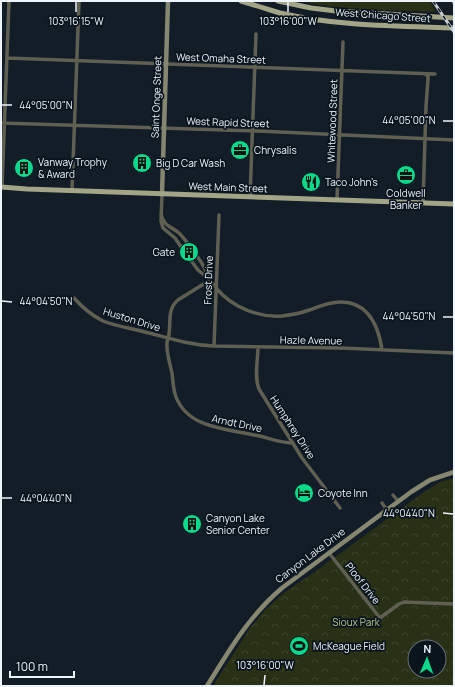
<svg xmlns="http://www.w3.org/2000/svg" width="455" height="687" font-family="Manrope,sans-serif">
<defs>
<pattern id="park-crowns" width="20" height="18" patternUnits="userSpaceOnUse"><rect width="20" height="18" fill="#283015"/><path d="M2 6a3 3 0 1 1 6 0M12 15a3 3 0 1 1 6 0" fill="none" stroke="#3d442c"/></pattern>
</defs>
<rect width="100%" height="100%" fill="#131d27"/>
<!-- grass -->
<path fill="#283015" d="M299 1H430L436 12C390 10 344 11 299 1Z"/>
<!-- park -->
<path fill="url(#park-crowns)" fill-rule="evenodd" d="M454 478V686H213L250 628 267 608 285 592 316 571 424 492 440 482ZM415 647H439V671H415Z"/>
<g fill="none" stroke-linecap="round" stroke-linejoin="round">
<!-- stream -->
<path stroke="#8093a7" stroke-width="1.5" d="M452 1 454 5"/>
<!-- street -->
<path stroke="#5f6052" stroke-width="3.5" d="M7 58 435 74
M1 123 258 131 454 140
M2 187 9 1
M72 190 79 1
M162 194 161 221 163 228 175 238 184 251 198 270 209 279
M250 197 256 34
M337 200 343 42
M423 203 426 106 428 79V76L425 74
M161 214C164 227 171 226 179 233 186 240 191 248 196 255 201 261 204 267 207 273 209 276 209 279 211 281 218 292 227 300 238 306 251 313 266 317 282 316 290 315 298 314 306 311 314 309 323 304 332 303 364 297 378 321 382 350
M210 280 178 300C167 309 171 322 169 334 169 337 167 340 167 343 166 350 170 365 172 373 173 381 173 389 176 397 188 428 226 429 254 435 267 437 279 443 293 443
M74 298C82 307 91 315 103 321 115 326 129 328 141 331 166 337 188 345 214 346L341 348 454 353
M214 346 219 215
M258 347C258 359 254 377 259 389L302 458 340 508
M393 495 398 501
M382 503 387 510
M329 553 380 618 399 604 404 602 454 604"/>
<!-- secondary -->
<path stroke="#868770" stroke-width="4.5" d="M162 194 168 1
M207 686C230 649 249 616 282 588L411 492 430 480 454 472"/>
<!-- primary -->
<path stroke="#a3a587" stroke-width="5" d="M241 1C254 5 267 9 280 13 335 26 397 26 454 28
M278 1 311 8 336 11 454 18
M1 187 27 189 454 204"/>
<!-- rail casing -->
<g stroke="#c8cfd7" stroke-width="3">
<path id="rail" d="M433 1 454 32"/>
</g>
<!-- rail -->
<use href="#rail" stroke="#0a141d" stroke-width="1.5" stroke-dasharray="4.5" stroke-linecap="butt"/>
</g>
<!-- ticks -->
<path fill="none" stroke="#edf4fb" stroke-width="1.5" d="M76 12V2M288 12V2M2 105H12M443 121H453M2 301 12 302M443 317H453M2 498H12M443 513 453 514M264 685 265 675"/>
<!-- icons -->
<defs>
<g id="office-disc" transform="scale(1)"><circle r="9.5" fill="#0ad98b" stroke="#0a141d"/><path d="M-6-3h4V-5.5h4V-3h4V5H-6ZM-1-4.5V-3h2v-1.5ZM-6 0V1H6V0Z" fill="#111"/></g>
<g id="building-disc" transform="scale(1)"><circle r="9.5" fill="#0ad98b" stroke="#0a141d"/><path d="M-4-6H4V6H1V3H-1V6H-4ZM-2.5-4.3h1.7v1.8h-1.7ZM.8-4.3h1.7v1.8H.8ZM-2.5-1h1.7V.8h-1.7ZM.8-1h1.7V.8H.8Z" fill="#111"/></g>
<g id="restaurant-disc" transform="scale(1)"><circle r="9.5" fill="#0ad98b" stroke="#0a141d"/><path d="M-5-6h1v4h1v-4h1v4h1v-4h1v5L-1.5 .5V6h-2V.5L-5-1ZM5-6V6H3V1.5H1.5Q1.5-4 5-6Z" fill="#111"/></g>
<g id="hotel-disc" transform="scale(1)"><circle r="9.5" fill="#0ad98b" stroke="#0a141d"/><path d="M-6-4.5h1.5V1H6V5H4.5V3h-9V5H-6ZM-4 0a1.8 1.8 0 1 1 3.6 0ZM.5 0V-2.5h3Q6-2.5 6 0Z" fill="#111"/></g>
<g id="stadium-disc" transform="scale(1)"><circle r="9.5" fill="#0ad98b" stroke="#0a141d"/><path d="M0-5a6.5 5 0 1 0 0 10a6.5 5 0 1 0 0-10ZM-3.5-1.8h7v3.6h-7Z" fill="#111"/></g>
</defs>
<g fill-rule="evenodd">
<use href="#office-disc" x="240" y="150"/>
<use href="#building-disc" x="142" y="163"/>
<use href="#building-disc" x="24" y="168"/>
<use href="#office-disc" x="406" y="175"/>
<use href="#restaurant-disc" x="311" y="182"/>
<use href="#building-disc" x="189" y="252"/>
<use href="#hotel-disc" x="304" y="493"/>
<use href="#building-disc" x="192" y="524"/>
<use href="#stadium-disc" x="299" y="646"/>
</g>
<g text-anchor="middle" stroke-width="3.5" stroke-linejoin="round" paint-order="stroke">
<!-- street labels -->
<g font-size="10" fill="#edf4fb" stroke="#0a141d">
<text transform="translate(383 15) rotate(4)" y="4">West Chicago Street</text>
<text transform="translate(221 58) rotate(2)" y="4">West Omaha Street</text>
<text transform="translate(156 97) rotate(-88)" y="4">Saint Onge Street</text>
<text transform="translate(332 121) rotate(-88)" y="4">Whitewood Street</text>
<text transform="translate(228 122) rotate(2)" y="4">West Rapid Street</text>
<text transform="translate(228 187) rotate(2)" y="4">West Main Street</text>
<text transform="translate(208 280) rotate(-88)" y="4">Frost Drive</text>
<text transform="translate(132 319) rotate(17)" y="4">Huston Drive</text>
<text transform="translate(311 340) rotate(1)" y="4">Hazle Avenue</text>
<text transform="translate(237 423) rotate(12)" y="4">Arndt Drive</text>
<text transform="translate(293 427) rotate(57)" y="4">Humphrey Drive</text>
<text transform="translate(310 555) rotate(-37)" y="4">Canyon Lake Drive</text>
<text transform="translate(363 583) rotate(52)" y="4">Ploof Drive</text>
</g>
<!-- poi labels -->
<g font-size="10" fill="#edf4fb" stroke="#0a141d" text-anchor="start">
<text x="254" y="154">Chrysalis</text>
<text x="38" y="166">Vanway Trophy<tspan x="38" dy="12">&amp; Award</tspan></text>
<text x="156" y="167">Big D Car Wash</text>
<text x="325" y="186">Taco John's</text>
<text x="406" y="197" text-anchor="middle">Coldwell<tspan x="406" dy="12">Banker</tspan></text>
<text x="175" y="256" text-anchor="end">Gate</text>
<text x="318" y="497">Coyote Inn</text>
<text x="206" y="522">Canyon Lake<tspan x="206" dy="12">Senior Center</tspan></text>
<text x="313" y="650">McKeague Field</text>
</g>
<!-- park labels -->
<g font-size="10" fill="#b7ca91" stroke="#0a141d">
<text x="356" y="626">Sioux Park</text>
</g>
</g>
<g font-size="10" text-anchor="middle" fill="#edf4fb" stroke="#0a141d" stroke-width="3.5" stroke-linejoin="round" paint-order="stroke">
<text x="76" y="25">103°16'15"W</text>
<text x="288" y="25">103°16'00"W</text>
<text x="46" y="109">44°05'00"N</text>
<text x="409" y="124">44°05'00"N</text>
<text x="46" y="305">44°04'50"N</text>
<text x="409" y="320">44°04'50"N</text>
<text x="46" y="502">44°04'40"N</text>
<text x="409" y="517">44°04'40"N</text>
<text x="265" y="669">103°16'00"W</text>
</g>
<!-- border -->
<rect width="455" height="687" fill="none" stroke="#edf4fb" stroke-width="4"/>
<!-- north arrow -->
<g transform="translate(427 659) rotate(2)"><circle r="19" fill="#0a141d" stroke="#656e76"/>
<path d="M0-3L7 15L0 10L-7 15Z" fill="#0ad98b"/>
<text y="-6" font-size="11" font-weight="bold" text-anchor="middle" fill="#edf4fb">N</text>
</g>
<!-- scale -->
<path d="M10 671v6h64v-6" fill="none" stroke="#edf4fb" stroke-width="2"/>
<text x="16" y="671" font-size="12" fill="#edf4fb" stroke="#0a141d" stroke-width="3" paint-order="stroke">100 m</text>
</svg>
